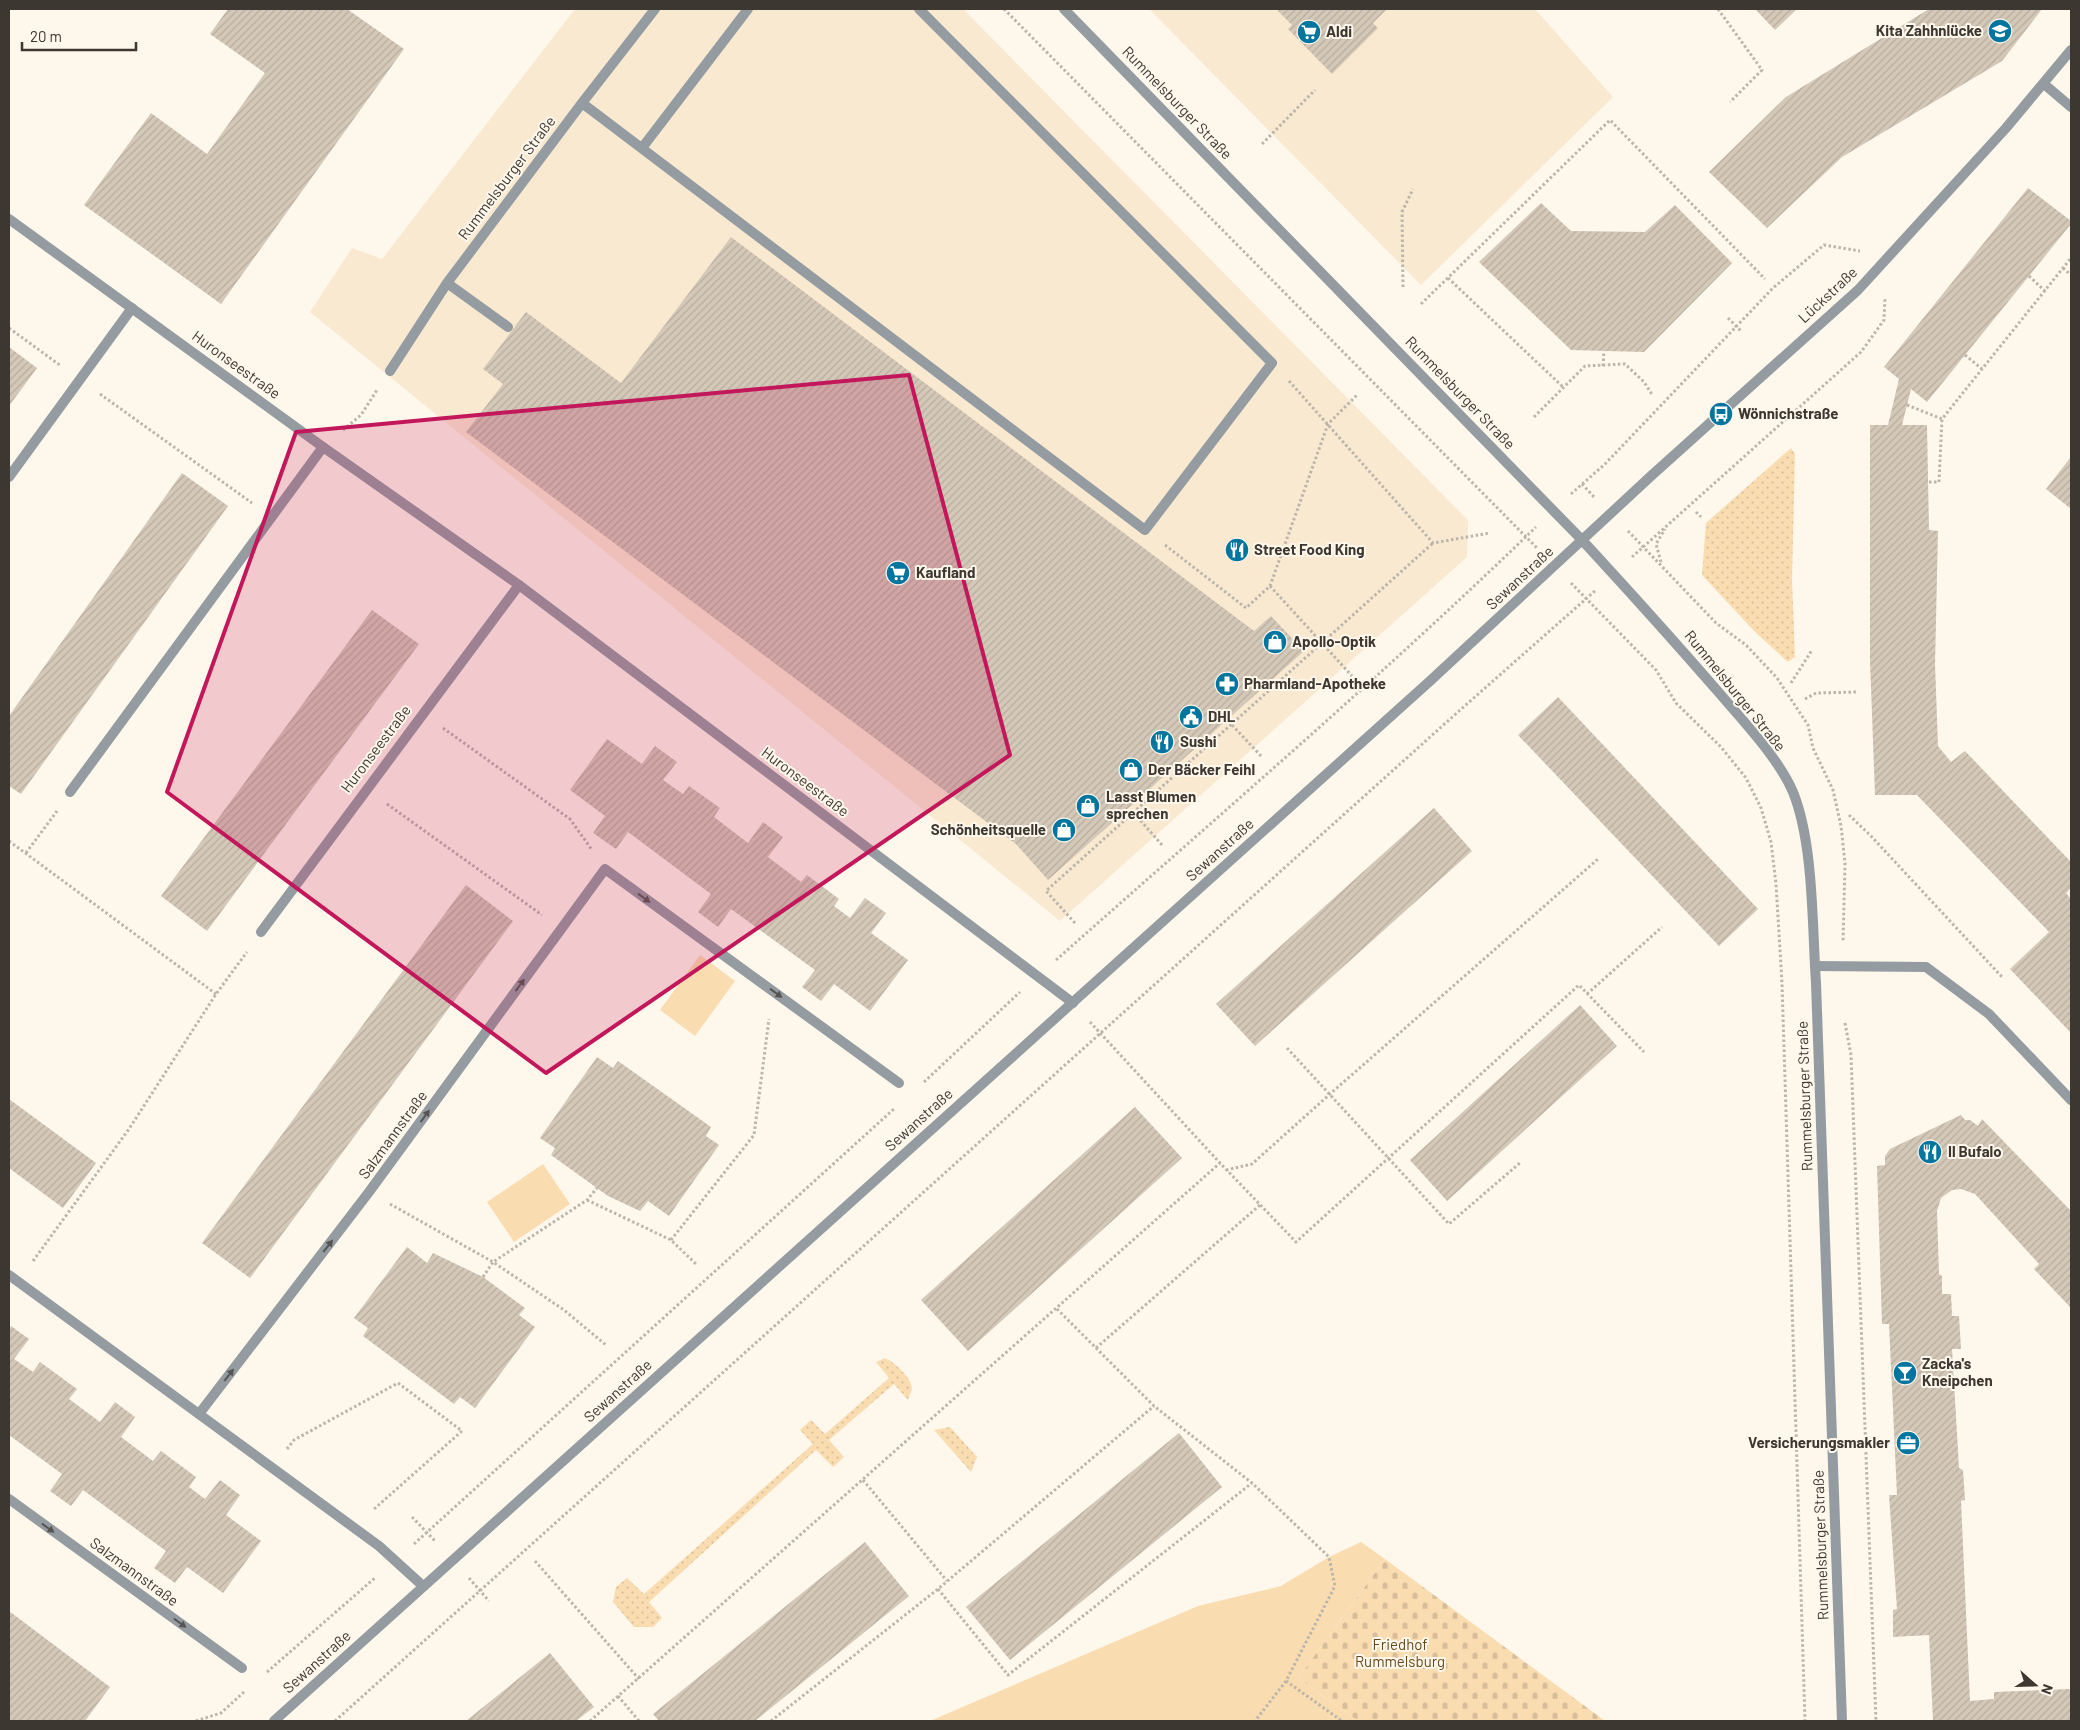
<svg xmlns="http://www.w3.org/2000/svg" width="2080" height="1730" font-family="Barlow,sans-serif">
<defs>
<pattern id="grass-dots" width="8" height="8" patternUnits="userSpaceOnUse" patternTransform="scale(1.25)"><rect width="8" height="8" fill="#fadcb1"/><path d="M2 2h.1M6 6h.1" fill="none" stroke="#d7bd99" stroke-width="1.8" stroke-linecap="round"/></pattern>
<pattern id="cemetery-stones" width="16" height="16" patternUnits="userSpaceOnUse" patternTransform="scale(1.25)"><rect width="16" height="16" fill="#fadcb1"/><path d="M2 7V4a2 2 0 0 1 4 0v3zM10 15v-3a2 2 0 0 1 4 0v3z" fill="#d7bd99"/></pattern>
<pattern id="building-hatch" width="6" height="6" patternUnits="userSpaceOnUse" patternTransform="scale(1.25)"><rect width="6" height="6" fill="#d4c8b8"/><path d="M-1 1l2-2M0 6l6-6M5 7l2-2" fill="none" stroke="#b7ac9e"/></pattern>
</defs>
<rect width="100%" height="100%" fill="#fef7ec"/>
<!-- built -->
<path fill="#fae9d1" d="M575 9H963L1468 520 1467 557 1060 921 310 312 352 248 382 259Z
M1149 9H1535L1613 97 1421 285Z"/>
<!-- grass -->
<path fill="url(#grass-dots)" d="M1791 448 1795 454 1792 580 1795 657 1788 662 1755 632 1702 575 1706 523Z
M885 1358C894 1362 911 1377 912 1388 912 1391 909 1396 908 1400L894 1384 829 1440 844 1457 833 1467 816 1450 649 1602 662 1618 653 1627H634L613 1602 616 1587 627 1578 644 1594 813 1444 800 1430 811 1420 825 1434 889 1378 876 1362Z
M950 1427 977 1457 971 1472 934 1430Z"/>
<!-- cemetery -->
<path fill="url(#cemetery-stones)" d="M1385 1559 1605 1721H1358L1298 1678Z"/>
<!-- green -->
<path fill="#fadcb1" d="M700 955 735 981 695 1036 660 1010Z
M543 1164 570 1204 514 1242 487 1202Z
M1361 1542 1385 1559 1298 1678 1358 1721H930L1198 1606 1281 1586 1329 1557Z"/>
<!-- building -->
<path fill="url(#building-hatch)" d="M228 9H347L404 49 221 304 84 205 151 113 207 154 265 73 210 34Z
M1280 9H1387L1373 23 1378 28 1332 74 1288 29 1292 25 1278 11Z
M1755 9H1797L1775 30Z
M1929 9H2042L2002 61 1842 157 1767 228 1709 172 1786 97Z
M2028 188 2071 221V224L1927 402 1911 389 1902 425H1927L1929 530 1938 531 1935 664 1938 746 1951 762 1965 751 2071 862V888L2066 893 2071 899V1033L2010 969 2049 932 1917 795H1875L1870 660V425H1888L1899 379 1884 367Z
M1541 203 1571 231 1645 232 1675 205 1732 263 1644 352 1571 350 1479 262Z
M731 237 1254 631 1271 616 1304 651 1048 880 1016 844 466 432 503 384 483 369 526 312 621 383Z
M9 347 37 368 9 406Z
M2071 457V509L2046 489Z
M182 473 228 506 21 794 9 786V716Z
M372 610 419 644 207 931 161 896Z
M1558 697 1758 909 1719 946 1518 735Z
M607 739 642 764 655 746 677 762 663 780 683 794 689 786 720 808 714 817 748 843 763 822 783 837 768 857 801 882 807 875 839 899 834 906 850 918 865 898 886 913 871 933 908 960 870 1011 834 984 821 1001 802 987 815 970 731 909 718 927 698 912 711 894 628 832 616 849 593 833 605 816 570 790Z
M1434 808 1472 851 1255 1046 1216 1004Z
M466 885 513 921 250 1278 202 1243Z
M1580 1005 1617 1046 1447 1201 1410 1160Z
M597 1057 613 1068 618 1061 711 1127 706 1136 719 1145 669 1216 648 1201 640 1211 608 1196 551 1155 555 1148 540 1138Z
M9 1099 96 1163 63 1208 9 1168Z
M1135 1107 1182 1158 968 1351 921 1300Z
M1961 1115 1965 1120H1970L1978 1126 1982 1119 2071 1211V1308L2034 1269 2039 1264 1975 1194 1961 1189 1952 1190 1941 1198 1937 1211 1939 1274 1942 1276V1294H1951L1952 1316H1959L1961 1349H1952L1959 1468 1963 1470 1965 1500 1961 1501 1970 1701 1994 1699V1692L2069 1689 2071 1691V1721H1933L1929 1635 1893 1637V1610L1897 1609 1889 1495H1897L1889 1324H1882L1877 1166 1885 1165V1156L1890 1149Z
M407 1247 427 1263 433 1253 483 1277 525 1308 519 1315 535 1327 475 1408 460 1397 454 1404 363 1336 368 1328 354 1318Z
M11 1326 29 1339 14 1359 33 1372 40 1362 77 1389 69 1399 100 1422 115 1402 135 1417 121 1437 153 1461 161 1451 196 1477 189 1487 205 1499 220 1480 240 1495 226 1515 261 1541 223 1593 187 1567 175 1583 154 1568 166 1551 83 1490 71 1506 50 1491 62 1474 9 1435V1329Z
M1179 1433 1222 1487 1010 1660 966 1607Z
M865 1542 909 1596 755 1721H659L653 1714Z
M9 1611 110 1687 85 1721H9Z
M550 1653 594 1707 576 1721H466Z"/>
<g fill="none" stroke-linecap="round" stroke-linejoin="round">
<!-- path -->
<path stroke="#bbb5ab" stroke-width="3" stroke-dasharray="2.5 2.5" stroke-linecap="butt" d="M1004 9 1537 548
M1718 9 1762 70 1730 102
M1262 144 1315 90
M2063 268 2071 275
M2029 276 2045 291
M1448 278 1563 387
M1403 287 1402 212 1413 189
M1421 304 1610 120 1765 279
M1728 318 1742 332
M9 328 61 366
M1965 355 1982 369
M1603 366 1604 351
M1289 381 1433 543 1490 533
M100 394 252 503
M1907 405 1942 419 2071 258
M1534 417 1585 366 1625 364 1644 382 1653 396
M343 430 361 415 377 390
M1929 482H1939L1942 419
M1582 484 1594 497
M1571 494 1605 464 1773 288 1824 245 1860 251
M1696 512 1701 517
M1628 531 1716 623 1746 645 1777 678 1808 725 1813 748 1833 790 1841 826 1845 863 1843 942
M1165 545 1246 608 1270 586 1328 424 1357 395
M1632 557 1861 352 1884 320 1885 298
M1661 562 1656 544 1665 529
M1571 583 1656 670 1676 703 1721 747 1746 778 1761 808 1771 842 1776 884 1782 983 1805 1721
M1270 586 1352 676
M1791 683 1812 650
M1805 699 1816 693 1857 692
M1232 725 1262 757
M443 728 570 819 592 850
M387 804 542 915
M1134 813 1162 845
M1849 815 1871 836 2002 977
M9 841 216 994
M26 853 57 811
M1075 923 1046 891 1433 543
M1056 960C1217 817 1381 677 1536 527
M1587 994 1662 927
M1090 1022 1220 1163 1296 1242 1579 985 1644 1052
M1845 1023 1851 1055 1876 1721
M1287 1048 1449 1224 1521 1162
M924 1082 1020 992
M1226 1170 1252 1164 1330 1094 1598 859
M587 1200 671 1240 697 1265
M390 1204 493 1262 587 1200 597 1188
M671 1240 754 1135 769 1019
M33 1261 129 1129 216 994 247 952
M483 1277 493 1262 564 1310 606 1345
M1057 1309 1154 1406 1252 1483 1329 1557 1335 1586 1286 1681 1255 1721
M1096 1348 1260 1205
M1858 1441 1875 1440
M287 1449 294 1440 398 1383 462 1431 373 1510
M863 1480 947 1581
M412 1517 436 1542
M414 1544 895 1108
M535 1561 639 1679
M469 1578 489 1601
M938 1589 1008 1675 1252 1483
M267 1672 376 1577
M1286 1681 1342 1721
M618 1696 639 1721
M196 1721 221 1713 244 1692
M335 1721 1459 711 1596 590
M590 1721 1220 1163
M771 1721 938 1589 1154 1406"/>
<!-- service -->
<path stroke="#949ca1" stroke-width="10" d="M582 103 1145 530 1272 363 919 9
M642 148 748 9
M447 283 508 327
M390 371 447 283 582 103 655 9
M9 477 132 308
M70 792 323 447
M261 932 519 585
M199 1414 369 1192 605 869 899 1083
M9 1499 242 1668"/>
<!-- minor -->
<path stroke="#949ca1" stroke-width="10" d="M1064 9 1582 540
M2044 84 2071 107
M9 219 323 447 519 585 1073 1003
M1815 966 1926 967 1989 1014 2071 1100
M9 1275 379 1546 423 1586"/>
<!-- tertiary -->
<path stroke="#949ca1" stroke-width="10" d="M1582 540C1629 591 1675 642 1721 695 1744 722 1779 759 1793 792 1814 844 1812 926 1816 983L1842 1721
M274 1721 1430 681 1651 476 1858 290 2006 128 2071 50"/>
</g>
<!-- one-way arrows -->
<defs><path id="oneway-solid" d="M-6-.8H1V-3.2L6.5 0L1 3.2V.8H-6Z" transform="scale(1.25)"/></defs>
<g fill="#565552">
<use href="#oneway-solid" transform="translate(644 898) rotate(36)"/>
<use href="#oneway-solid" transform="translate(520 985) rotate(-54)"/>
<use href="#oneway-solid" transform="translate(776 993) rotate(36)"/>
<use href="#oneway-solid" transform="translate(425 1116) rotate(-54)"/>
<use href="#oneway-solid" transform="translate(328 1246) rotate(-52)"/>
<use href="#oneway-solid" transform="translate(229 1375) rotate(-52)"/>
<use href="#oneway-solid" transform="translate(48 1528) rotate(36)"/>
<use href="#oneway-solid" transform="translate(180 1623) rotate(36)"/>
</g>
<!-- marked area -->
<path fill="#c2185b" fill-opacity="0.2" stroke="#c2185b" stroke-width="4" stroke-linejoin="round" d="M909 375 1010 755 546 1073 167 792 296 432Z"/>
<!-- icons -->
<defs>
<g id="school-disc" transform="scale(1.25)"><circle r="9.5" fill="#03759f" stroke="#fef7ec"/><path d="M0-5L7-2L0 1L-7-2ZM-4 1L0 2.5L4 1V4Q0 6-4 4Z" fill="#fff"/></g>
<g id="supermarket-disc" transform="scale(1.25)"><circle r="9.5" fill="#03759f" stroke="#fef7ec"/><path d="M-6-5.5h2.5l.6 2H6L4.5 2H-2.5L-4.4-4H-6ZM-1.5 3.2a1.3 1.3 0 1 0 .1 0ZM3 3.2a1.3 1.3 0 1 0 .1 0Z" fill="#fff"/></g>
<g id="bus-disc" transform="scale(1.25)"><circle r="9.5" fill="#03759f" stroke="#fef7ec"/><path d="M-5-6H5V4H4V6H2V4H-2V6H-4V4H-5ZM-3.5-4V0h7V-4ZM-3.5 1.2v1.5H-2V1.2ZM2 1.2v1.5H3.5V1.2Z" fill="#fff"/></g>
<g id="restaurant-disc" transform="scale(1.25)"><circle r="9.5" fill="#03759f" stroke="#fef7ec"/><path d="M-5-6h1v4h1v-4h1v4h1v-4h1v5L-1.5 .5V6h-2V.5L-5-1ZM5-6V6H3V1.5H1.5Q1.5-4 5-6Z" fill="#fff"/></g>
<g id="shop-disc" transform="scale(1.25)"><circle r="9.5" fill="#03759f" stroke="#fef7ec"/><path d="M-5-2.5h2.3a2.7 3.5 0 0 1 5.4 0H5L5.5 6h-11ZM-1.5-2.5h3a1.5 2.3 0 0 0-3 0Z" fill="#fff"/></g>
<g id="pharmacy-disc" transform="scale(1.25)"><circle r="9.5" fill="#03759f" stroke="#fef7ec"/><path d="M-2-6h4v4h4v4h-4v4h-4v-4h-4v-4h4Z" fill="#fff"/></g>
<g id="civic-disc" transform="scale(1.25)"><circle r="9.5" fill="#03759f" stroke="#fef7ec"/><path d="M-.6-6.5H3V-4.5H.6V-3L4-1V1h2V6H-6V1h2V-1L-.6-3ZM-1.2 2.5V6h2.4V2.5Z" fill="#fff"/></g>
<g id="bar-disc" transform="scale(1.25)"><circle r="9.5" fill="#03759f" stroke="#fef7ec"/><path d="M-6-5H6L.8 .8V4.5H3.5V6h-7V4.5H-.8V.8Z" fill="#fff"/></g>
<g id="office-disc" transform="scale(1.25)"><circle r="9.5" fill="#03759f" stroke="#fef7ec"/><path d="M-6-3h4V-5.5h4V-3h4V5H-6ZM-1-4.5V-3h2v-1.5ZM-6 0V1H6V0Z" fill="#fff"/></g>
</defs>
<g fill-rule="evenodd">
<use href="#school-disc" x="2000" y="31"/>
<use href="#supermarket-disc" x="1309" y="32"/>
<use href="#bus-disc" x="1721" y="414"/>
<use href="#restaurant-disc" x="1237" y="550"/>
<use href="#supermarket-disc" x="898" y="573"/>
<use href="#shop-disc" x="1275" y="642"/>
<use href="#pharmacy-disc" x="1227" y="684"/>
<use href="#civic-disc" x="1191" y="717"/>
<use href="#restaurant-disc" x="1162" y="742"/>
<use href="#shop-disc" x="1131" y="770"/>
<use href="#shop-disc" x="1088" y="806"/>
<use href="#shop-disc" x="1064" y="830"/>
<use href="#restaurant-disc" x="1930" y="1152"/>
<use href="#bar-disc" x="1905" y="1373"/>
<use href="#office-disc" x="1908" y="1443"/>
</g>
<g text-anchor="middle" stroke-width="4" stroke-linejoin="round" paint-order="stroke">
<!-- poi labels -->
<g font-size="15" font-weight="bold" fill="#3c3730" stroke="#fef7ec" text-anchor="start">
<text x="1982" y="36" text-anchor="end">Kita Zahhnlücke</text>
<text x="1326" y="37">Aldi</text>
<text x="1738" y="419">Wönnichstraße</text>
<text x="1254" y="555">Street Food King</text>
<text x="916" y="578">Kaufland</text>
<text x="1292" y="647">Apollo-Optik</text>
<text x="1244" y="689">Pharmland-Apotheke</text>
<text x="1208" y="722">DHL</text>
<text x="1180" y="747">Sushi</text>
<text x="1148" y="775">Der Bäcker Feihl</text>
<text x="1106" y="802">Lasst Blumen<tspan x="1106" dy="17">sprechen</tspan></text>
<text x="1046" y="835" text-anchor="end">Schönheitsquelle</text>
<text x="1948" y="1157">Il Bufalo</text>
<text x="1922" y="1369">Zacka's<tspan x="1922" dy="17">Kneipchen</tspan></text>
<text x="1890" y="1448" text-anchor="end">Versicherungsmakler</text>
</g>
<!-- street labels -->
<g font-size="15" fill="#3c3730" stroke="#fef7ec">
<text transform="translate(1177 103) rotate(46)" y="5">Rummelsburger Straße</text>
<text transform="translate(507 178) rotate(-53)" y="5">Rummelsburger Straße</text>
<text transform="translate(1828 295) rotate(-43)" y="5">Lückstraße</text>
<text transform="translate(236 365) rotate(36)" y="5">Huronseestraße</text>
<text transform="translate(1460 393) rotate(46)" y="5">Rummelsburger Straße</text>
<text transform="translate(1520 578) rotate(-43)" y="5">Sewanstraße</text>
<text transform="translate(1735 691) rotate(51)" y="5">Rummelsburger Straße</text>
<text transform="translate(376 749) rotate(-53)" y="5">Huronseestraße</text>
<text transform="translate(805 782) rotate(37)" y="5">Huronseestraße</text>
<text transform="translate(1220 850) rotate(-42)" y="5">Sewanstraße</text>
<text transform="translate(1805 1096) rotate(-92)" y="5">Rummelsburger Straße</text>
<text transform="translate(919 1120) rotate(-42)" y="5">Sewanstraße</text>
<text transform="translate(393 1135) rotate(-54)" y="5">Salzmannstraße</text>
<text transform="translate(618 1391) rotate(-42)" y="5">Sewanstraße</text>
<text transform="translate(1821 1545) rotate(-92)" y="5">Rummelsburger Straße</text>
<text transform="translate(134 1572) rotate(36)" y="5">Salzmannstraße</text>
<text transform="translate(317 1662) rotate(-42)" y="5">Sewanstraße</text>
</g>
<!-- park labels -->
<g font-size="15" fill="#684b1b" stroke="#fef7ec">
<text x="1400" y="1650">Friedhof<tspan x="1400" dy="17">Rummelsburg</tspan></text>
</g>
</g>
<!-- border -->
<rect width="2080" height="1730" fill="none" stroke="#3c3730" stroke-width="20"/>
<!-- north arrow -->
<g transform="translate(2035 1685) rotate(110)" stroke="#fef7ec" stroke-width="4" paint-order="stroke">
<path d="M0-4L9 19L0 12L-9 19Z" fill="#3c3730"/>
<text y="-8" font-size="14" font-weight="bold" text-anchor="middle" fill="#3c3730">N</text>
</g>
<!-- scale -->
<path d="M22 42v8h114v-8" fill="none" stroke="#3c3730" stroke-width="2.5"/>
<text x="30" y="42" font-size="15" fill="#3c3730" stroke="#fef7ec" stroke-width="4" paint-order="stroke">20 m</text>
</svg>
